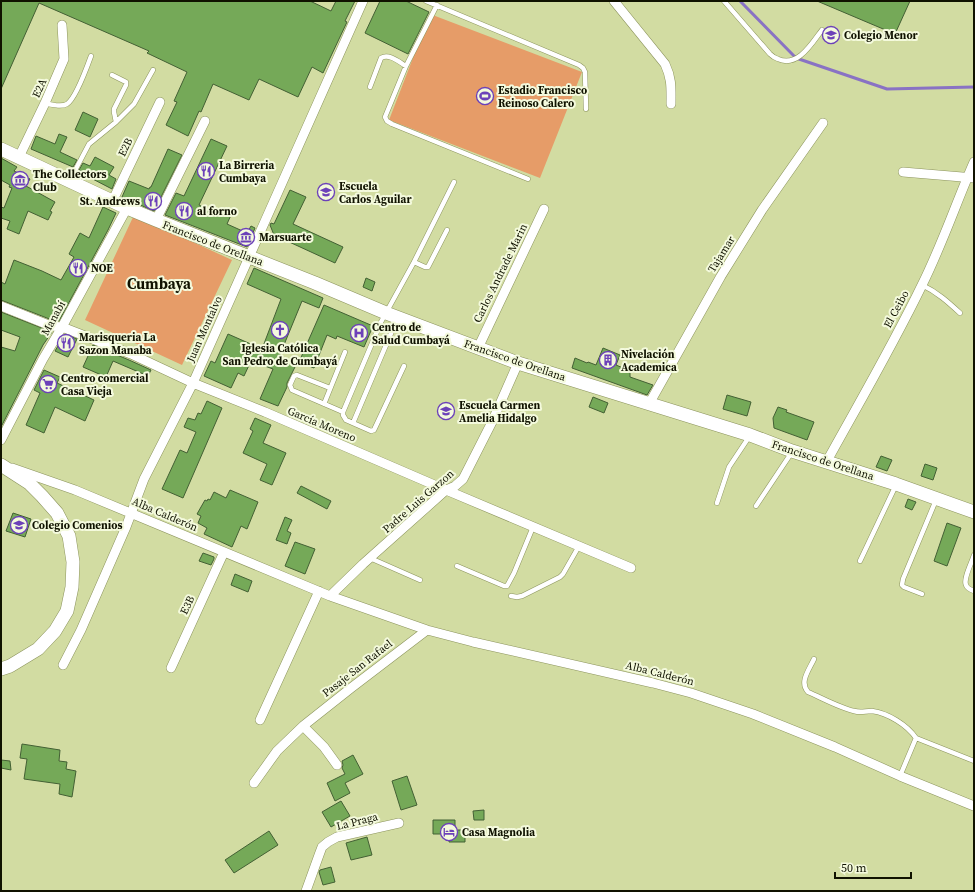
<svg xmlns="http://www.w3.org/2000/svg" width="975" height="892" font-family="'Source Serif 4',serif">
<rect width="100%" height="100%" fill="#d2dca2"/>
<!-- green -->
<path fill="#e69c68" d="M430 14 582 72 540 178 389 120Z
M134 215 232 260 182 365 85 320Z"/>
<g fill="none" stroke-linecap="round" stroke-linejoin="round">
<!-- stream -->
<path stroke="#8972c4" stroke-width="3" d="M740 1 796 58 887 89 974 87"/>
</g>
<!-- building -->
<path fill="#75a958" stroke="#436034" d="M1 1H310L331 11 336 1H355L345 21 347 22 323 73 312 67 298 97 259 79 249 100 213 84 201 112 199 111 188 136 166 125 177 102 174 101 187 72 147 53 149 51 39 3 1 89Z
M380 1H406L429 12 408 54 365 33Z
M817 1H910L895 34Z
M83 112 98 119 90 137 75 130Z
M59 134 67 137 60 152 77 160 73 167 31 149 36 136 55 144Z
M211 139 227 146 199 205 215 213 217 209 231 215 227 224 247 233 251 226 255 228 247 247 165 215 176 193 184 196Z
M168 149 182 155 154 211 122 197 129 181 149 189 150 187H151Z
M95 157 114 167 109 175 116 179 112 189 85 175 86 173 79 170 83 163 90 166Z
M1 158 17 167 14 171 30 179 26 186 55 202 50 211 52 212 48 220 28 211 19 234 7 229 10 221 1 218V207L4 208 12 188 9 187 10 185 1 180Z
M290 190 306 197 293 224 343 247 335 263 274 235 270 225 271 223 274 224Z
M103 207 116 213 108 230 59 321 52 320 1 300V282L5 284 14 260 42 271 61 280 74 257 69 254 80 233 89 238Z
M254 268 323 298 319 308 302 301 279 357 296 365 287 383V387L278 406 260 399 273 369 251 361 244 376 238 373 231 388 204 376 211 361 215 363 228 334 262 349 281 299 247 284Z
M366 278 375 282 372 291 363 287Z
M324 305 373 326 364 347 337 336 336 339 327 335 314 368 299 362Z
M1 312 52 332 43 345 1 427V347L15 351 20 337 1 330Z
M65 334 77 339 68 357 55 351Z
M93 345 129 360 151 370 148 376 113 361 106 377 83 367Z
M603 348 620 355 616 365 630 371V377L653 385 647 395 572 368 575 358 587 363 588 362 596 365Z
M44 370 60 377 57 383 94 400 85 421 55 407 44 433 26 425 40 393 34 390Z
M727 395 751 402 747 416 723 409Z
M593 397 608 403 604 413 589 407Z
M207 401 222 408 183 498 162 489 180 450 187 453 196 432 184 427 188 418 195 420 198 413 201 414Z
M778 407 787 410 786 412 814 422 807 440 774 428 773 418Z
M255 418 271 425 263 443 286 453 272 485 260 480 267 464 243 453 253 431 250 429Z
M881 456 892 460 887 471 876 467Z
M925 464 937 468 933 480 921 476Z
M301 486 331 501 327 509 297 493Z
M230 490 258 502 247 529 241 526 232 547 204 534 207 528 198 523 201 516 197 514 205 500 207 501 208 499 210 500 214 492 226 498Z
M908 499 916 502 912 510 905 507Z
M13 513 31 519 25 537 6 531Z
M285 517 292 520 287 531 291 533 287 544 276 540Z
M947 523 961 528 947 566 934 561Z
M295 542 315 549 305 574 285 566Z
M203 553 214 557V559L211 565 199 561Z
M235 574 252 581 248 592 231 585Z
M22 744 60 750 59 761 67 762 66 769 76 771 72 797 59 794 60 784 24 779 27 759 20 758Z
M353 755 363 774 345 783 350 793 335 801 327 783 345 774 342 768 343 765 342 761Z
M1 760 10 761 11 770 1 768Z
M407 776 417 805 401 810 392 781Z
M341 801 350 816 331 827 322 812Z
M484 810V820H474L473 811Z
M433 820H455V830H465V842H449V834H433Z
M269 831 278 845 234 873 225 860Z
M367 837 372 855 351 860 346 843Z
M331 867 335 882 323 885 319 872 320 870Z"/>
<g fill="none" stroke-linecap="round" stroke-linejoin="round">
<!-- lane casing -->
<g stroke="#8c945d" stroke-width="5.5">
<path id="lane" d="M426 1 579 65 583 68 585 72 586 109
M724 1 770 54C772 56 775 58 778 59 798 68 812 43 822 30
M437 5 406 66 385 117 387 121 392 124 528 179
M112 75 126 82V85L114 109V112L116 122
M370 87 381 58C389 53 399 62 406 66
M45 103C51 105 62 107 67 104 76 98 87 67 91 56
M70 180 89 144 116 122 134 104 153 70
M414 262 425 267H428L447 230
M922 285C937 292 948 302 960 313
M404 366 374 430 371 431 346 420 343 415V412L381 322 414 262 454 182
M330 388 297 375 294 376 290 385 292 390 343 412
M324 404 345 352
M353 423 392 331
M717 503 729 467 749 437
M756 506 792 452
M974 555C972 562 963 579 966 585 967 588 971 590 974 591
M370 558 420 580
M860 561 896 485
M457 566 504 586H507L514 573 533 527
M922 594 904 587 902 585 903 579 936 500
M511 596 517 597 522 596 560 577 563 574 579 546
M814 659C809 670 799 682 808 692 822 698 840 708 854 711 861 713 865 711 872 711 888 713 907 725 916 738L900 776
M916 738 974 761"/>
</g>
<!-- street casing -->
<g stroke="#8c945d" stroke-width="10">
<path id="street" d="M614 1 665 64C672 79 671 88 671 104
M19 157 45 103 64 59 62 25
M903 172 974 178
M112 202 160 102
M156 220 205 121
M1 306 51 326 62 327 131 354 193 383 265 412 446 490 631 568
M478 348 544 209
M649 404 721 276 762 210 823 123
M1 440 43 359 62 327 127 208
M827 461C859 403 893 345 922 285 942 245 956 203 974 162
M12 468 75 490 330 596 427 630 473 642 653 683 691 693 753 714 835 747 900 776 974 806
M330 596 363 564 446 490 455 486 463 479 492 422 518 363
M63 665 81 630 126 527 144 479 193 383 363 1
M171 668 224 552
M260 720 319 591
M303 726 324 747 337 765
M254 783 277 751 303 726 351 688 427 630
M306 891 319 855 322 847 328 842 337 837 399 823"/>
</g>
<!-- secondary casing -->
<g stroke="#8c945d" stroke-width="14">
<path id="secondary" d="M1 149 127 208 156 220 315 283 386 313 518 363 750 435 792 451 896 484 974 512
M1 465 29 483 42 496 57 513 69 536 73 562 72 587 67 611 55 631 38 649 10 666 1 669"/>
</g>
<!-- lane -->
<use href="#lane" stroke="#fff" stroke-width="4.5"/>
<!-- street -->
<use href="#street" stroke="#fff" stroke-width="9"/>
<!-- secondary -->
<use href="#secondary" stroke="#fff" stroke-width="13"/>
</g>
<!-- icons -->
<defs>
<g id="school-ring" transform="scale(0.9)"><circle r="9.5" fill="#f4fadd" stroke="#6c41b9" stroke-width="1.5"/><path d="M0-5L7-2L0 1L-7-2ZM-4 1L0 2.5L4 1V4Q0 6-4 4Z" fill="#6c41b9"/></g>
<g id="stadium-ring" transform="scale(0.9)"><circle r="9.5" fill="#f4fadd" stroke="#6c41b9" stroke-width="1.5"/><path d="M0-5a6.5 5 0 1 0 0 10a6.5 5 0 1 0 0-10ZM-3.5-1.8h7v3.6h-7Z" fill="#6c41b9"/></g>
<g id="restaurant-ring" transform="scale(0.9)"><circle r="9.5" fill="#f4fadd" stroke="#6c41b9" stroke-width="1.5"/><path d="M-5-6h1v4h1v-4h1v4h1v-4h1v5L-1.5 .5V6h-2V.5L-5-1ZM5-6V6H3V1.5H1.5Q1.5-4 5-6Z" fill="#6c41b9"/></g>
<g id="museum-ring" transform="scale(0.9)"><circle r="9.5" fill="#f4fadd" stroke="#6c41b9" stroke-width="1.5"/><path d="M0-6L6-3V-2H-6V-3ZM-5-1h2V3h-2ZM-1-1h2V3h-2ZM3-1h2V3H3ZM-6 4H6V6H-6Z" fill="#6c41b9"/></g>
<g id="church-ring" transform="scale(0.9)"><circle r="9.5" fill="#f4fadd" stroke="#6c41b9" stroke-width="1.5"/><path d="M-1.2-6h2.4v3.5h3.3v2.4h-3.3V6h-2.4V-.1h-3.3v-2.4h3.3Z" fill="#6c41b9"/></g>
<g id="hospital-ring" transform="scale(0.9)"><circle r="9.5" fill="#f4fadd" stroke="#6c41b9" stroke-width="1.5"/><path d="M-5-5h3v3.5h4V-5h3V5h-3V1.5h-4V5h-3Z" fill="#6c41b9"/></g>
<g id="building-ring" transform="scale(0.9)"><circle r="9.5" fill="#f4fadd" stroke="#6c41b9" stroke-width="1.5"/><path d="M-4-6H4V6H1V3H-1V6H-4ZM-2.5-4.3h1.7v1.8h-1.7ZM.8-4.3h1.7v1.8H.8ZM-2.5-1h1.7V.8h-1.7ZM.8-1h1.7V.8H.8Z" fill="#6c41b9"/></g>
<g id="supermarket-ring" transform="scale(0.9)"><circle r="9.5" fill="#f4fadd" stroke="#6c41b9" stroke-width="1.5"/><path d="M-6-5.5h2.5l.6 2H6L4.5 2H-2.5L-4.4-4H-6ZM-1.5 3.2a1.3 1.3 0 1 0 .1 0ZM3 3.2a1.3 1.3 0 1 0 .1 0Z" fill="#6c41b9"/></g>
<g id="hotel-ring" transform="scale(0.9)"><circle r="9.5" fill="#f4fadd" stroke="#6c41b9" stroke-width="1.5"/><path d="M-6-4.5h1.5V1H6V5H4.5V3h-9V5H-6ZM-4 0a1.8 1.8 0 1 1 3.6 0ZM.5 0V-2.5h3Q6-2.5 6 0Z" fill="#6c41b9"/></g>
</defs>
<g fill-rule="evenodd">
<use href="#school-ring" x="831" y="35"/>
<use href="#stadium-ring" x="485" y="96"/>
<use href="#restaurant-ring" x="206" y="171"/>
<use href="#museum-ring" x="20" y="180"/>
<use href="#school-ring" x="326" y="192"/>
<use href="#restaurant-ring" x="153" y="201"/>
<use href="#restaurant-ring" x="184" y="211"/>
<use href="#museum-ring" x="246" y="237"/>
<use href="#restaurant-ring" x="78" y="268"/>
<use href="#church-ring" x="280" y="330"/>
<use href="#hospital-ring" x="359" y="333"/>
<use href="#restaurant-ring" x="66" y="343"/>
<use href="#building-ring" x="608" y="360"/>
<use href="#supermarket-ring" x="48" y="384"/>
<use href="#school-ring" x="446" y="411"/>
<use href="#school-ring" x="19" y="525"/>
<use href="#hotel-ring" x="449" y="832"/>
</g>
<g text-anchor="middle" stroke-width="4" stroke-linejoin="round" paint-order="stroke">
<!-- poi labels -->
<g font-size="11" font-weight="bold" fill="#101200" stroke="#f4fadd" text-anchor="start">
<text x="844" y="39">Colegio Menor</text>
<text x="498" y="94">Estadio Francisco<tspan x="498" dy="13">Reinoso Calero</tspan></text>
<text x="219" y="169">La Birreria<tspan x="219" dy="13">Cumbaya</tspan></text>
<text x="33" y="178">The Collectors<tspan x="33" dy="13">Club</tspan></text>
<text x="339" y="190">Escuela<tspan x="339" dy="13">Carlos Aguilar</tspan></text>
<text x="140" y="205" text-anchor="end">St. Andrews</text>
<text x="197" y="215">al forno</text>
<text x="259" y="241">Marsuarte</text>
<text x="91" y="272">NOE</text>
<text x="372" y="331">Centro de<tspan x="372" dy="13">Salud Cumbayá</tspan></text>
<text x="79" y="341">Marisqueria La<tspan x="79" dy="13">Sazon Manaba</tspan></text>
<text x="280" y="352" text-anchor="middle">Iglesia Católica<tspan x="280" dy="13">San Pedro de Cumbayá</tspan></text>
<text x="621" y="358">Nivelación<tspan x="621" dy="13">Academica</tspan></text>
<text x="61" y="382">Centro comercial<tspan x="61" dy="13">Casa Vieja</tspan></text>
<text x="459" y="409">Escuela Carmen<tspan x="459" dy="13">Amelia Hidalgo</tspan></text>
<text x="32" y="529">Colegio Comenios</text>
<text x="462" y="836">Casa Magnolia</text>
</g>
<!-- street labels -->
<g font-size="11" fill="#101200" stroke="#f4fadd">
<text transform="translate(39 88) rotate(-66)" y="4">E2A</text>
<text transform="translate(125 147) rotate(-64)" y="4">E2B</text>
<text transform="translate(213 243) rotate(21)" y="4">Francisco de Orellana</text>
<text transform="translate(721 254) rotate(-58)" y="4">Tajamar</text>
<text transform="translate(500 273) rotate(-64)" y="4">Carlos Andrade Marin</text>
<text transform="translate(896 309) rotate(-62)" y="4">El Ceibo</text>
<text transform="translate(53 318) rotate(-61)" y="4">Manabí</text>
<text transform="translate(204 329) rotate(-66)" y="4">Juan Montalvo</text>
<text transform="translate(515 360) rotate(19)" y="4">Francisco de Orellana</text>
<text transform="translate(322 424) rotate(23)" y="4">García Moreno</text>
<text transform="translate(823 460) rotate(18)" y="4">Francisco de Orellana</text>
<text transform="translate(418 501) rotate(-41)" y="4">Padre Luis Garzon</text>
<text transform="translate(165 514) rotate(23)" y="4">Alba Calderón</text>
<text transform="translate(187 605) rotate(-65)" y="4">E3B</text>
<text transform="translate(357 668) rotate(-38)" y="4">Pasaje San Rafael</text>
<text transform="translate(660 673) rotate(14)" y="4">Alba Calderón</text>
<text transform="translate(357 821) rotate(-14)" y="4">La Praga</text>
</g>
<!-- district labels -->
<g font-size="15" font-weight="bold" fill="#101200" stroke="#f4fadd">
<text x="159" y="289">Cumbaya</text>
</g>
</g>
<!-- border -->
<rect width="975" height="892" fill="none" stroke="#101200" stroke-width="4"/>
<!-- scale -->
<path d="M835 872v6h76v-6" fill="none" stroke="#101200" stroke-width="2"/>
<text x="841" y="872" font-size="12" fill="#101200" stroke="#f4fadd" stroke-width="3" paint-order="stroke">50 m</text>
</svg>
